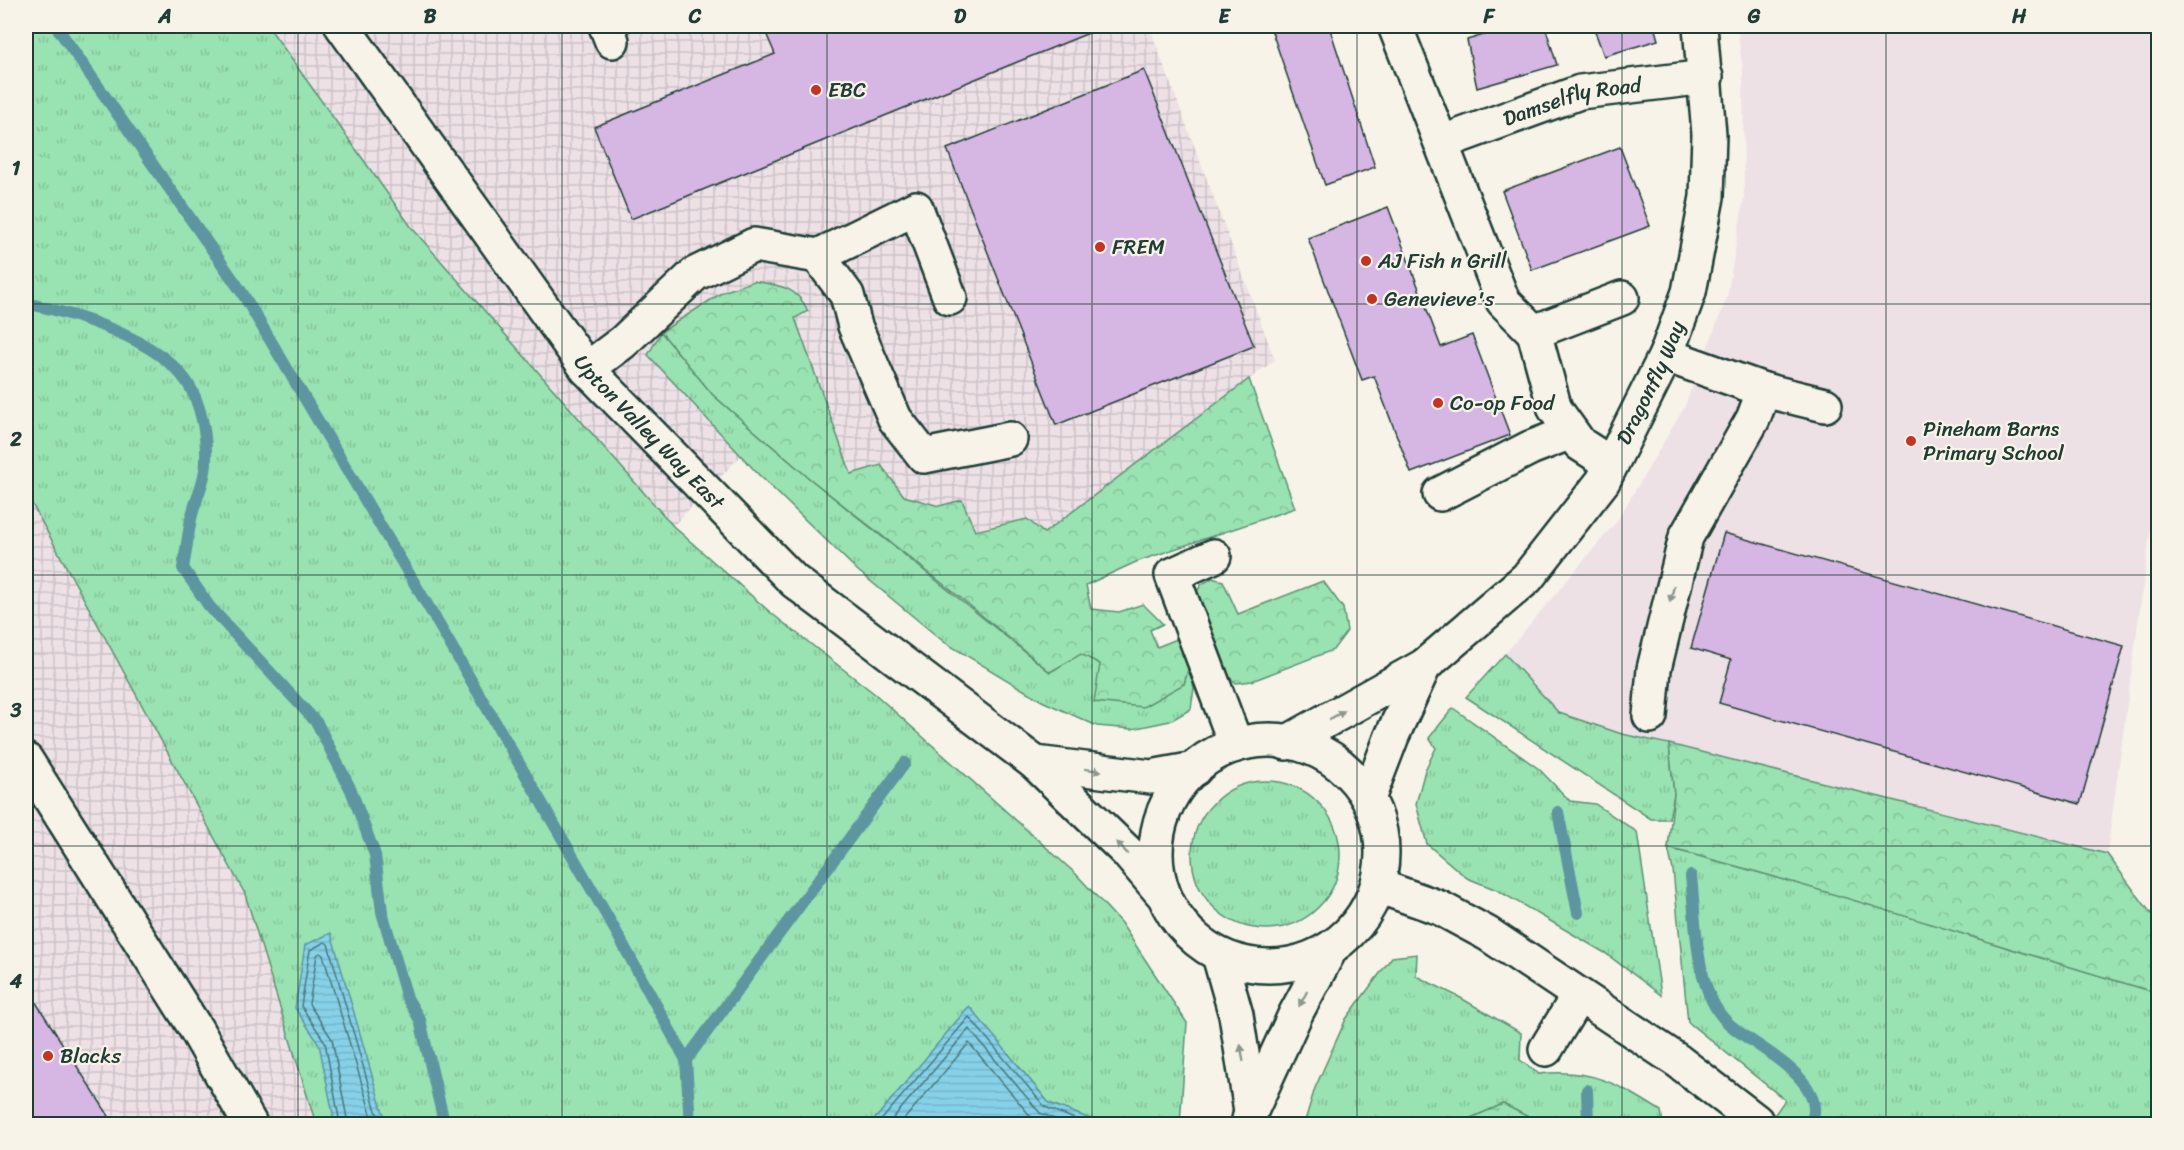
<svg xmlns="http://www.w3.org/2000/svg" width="2184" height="1150" font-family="Sriracha,sans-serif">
<defs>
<pattern id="industrial-grid" width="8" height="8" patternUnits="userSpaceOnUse" patternTransform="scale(1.5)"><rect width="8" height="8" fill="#ede1e6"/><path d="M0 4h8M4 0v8" fill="none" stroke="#cbc2c6"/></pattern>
<pattern id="grass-tufts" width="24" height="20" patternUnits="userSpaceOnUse" patternTransform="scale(1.5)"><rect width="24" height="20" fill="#99e2b1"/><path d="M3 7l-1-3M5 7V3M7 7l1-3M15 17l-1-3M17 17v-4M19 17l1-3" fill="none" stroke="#83c399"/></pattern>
<pattern id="forest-crowns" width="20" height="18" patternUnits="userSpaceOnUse" patternTransform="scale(1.5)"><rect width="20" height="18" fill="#99e2b1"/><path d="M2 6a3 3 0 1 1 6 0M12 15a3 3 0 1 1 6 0" fill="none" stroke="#83c399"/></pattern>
<pattern id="wetland-marsh" width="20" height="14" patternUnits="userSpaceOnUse" patternTransform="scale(1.5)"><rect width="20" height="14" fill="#99e2b1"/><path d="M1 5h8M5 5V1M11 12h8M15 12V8" fill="none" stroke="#83c399"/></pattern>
<pattern id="water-rules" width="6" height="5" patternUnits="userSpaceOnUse" patternTransform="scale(1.5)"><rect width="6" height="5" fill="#87d1e8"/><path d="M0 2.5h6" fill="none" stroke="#74b4c8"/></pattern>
</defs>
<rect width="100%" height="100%" fill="#f7f3e8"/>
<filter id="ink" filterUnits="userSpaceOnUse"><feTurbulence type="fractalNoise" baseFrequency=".0167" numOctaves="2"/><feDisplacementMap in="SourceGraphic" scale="12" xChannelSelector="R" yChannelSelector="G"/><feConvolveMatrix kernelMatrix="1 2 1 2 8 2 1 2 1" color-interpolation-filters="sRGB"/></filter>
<g filter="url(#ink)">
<!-- built -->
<path fill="#ede1e6" d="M1737 26H2158V474L2107 854 1622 734 1559 713 1505 654 1617 521 1684 408 1727 297 1744 198 1743 71Z"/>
<!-- industrial -->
<path fill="url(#industrial-grid)" d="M268 26H1149L1275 360 1044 533 962 599 760 436 673 526 412 228Z
M26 493 245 894 316 1124H26Z"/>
<!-- grass -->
<path fill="url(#grass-tufts)" stroke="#5c9072" stroke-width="1.5" d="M26 26H268L412 228 673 526 771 613 875 694 1076 874 1121 923 1187 1023 1180 1124H1103L1049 1103 969 1007 871 1124H316L245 894 26 493Z
M661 332 713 395 809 478 1050 672 1081 653 1101 664 1184 684 1189 666 1194 688 1191 709 1170 721 1132 729 1097 726 1042 701 944 642 857 570 758 474 648 355Z
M1505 654 1559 713 1622 734 1669 744 1674 794 1669 819H1651L1466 697Z
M1453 708 1539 769 1570 801 1595 804 1637 832 1661 995 1605 953 1497 890 1467 878 1427 844 1416 804 1425 770 1436 748 1429 738Z
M1192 855a74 74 0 1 1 148 0a74 74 0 1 1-148 0Z
M1668 848C1833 890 1995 946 2158 993V1124H1768L1785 1100 1688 1022 1673 870Z
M1417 954 1416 976 1459 997 1521 1033 1520 1060 1539 1074C1592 1068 1618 1084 1661 1111L1663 1124H1542L1503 1104 1457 1124H1304L1315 1088 1346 1019 1392 957Z"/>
<!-- forest -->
<path fill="url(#forest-crowns)" stroke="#5c9072" stroke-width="1.5" d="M754 281C778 285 797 286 808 311L795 318 851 474 881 465 904 496 939 506 962 500 975 531 1027 519 1044 533 1249 379 1295 508 1136 562 1086 585 1091 609 1119 612 1143 604 1163 624 1150 630 1157 647 1177 639 1189 666 1184 684 1143 707 1094 702 1100 664 1081 654 1050 672 962 599 809 478 713 395 661 332 723 292Z
M1212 578 1223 581 1238 614 1323 581 1343 608 1347 631 1333 650 1252 681 1236 683 1224 672 1192 598 1202 584Z
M1669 744 2107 854 2158 923V993C1995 946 1833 890 1668 848L1674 794Z"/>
<!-- wetland -->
<path fill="url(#wetland-marsh)" stroke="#5c9072" stroke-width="1.5" d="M1503 1104 1542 1124H1457Z"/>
<!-- water -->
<path fill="url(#water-rules)" stroke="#5d96a0" stroke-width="1.5" d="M331 933 382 1110 389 1124H335L319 1044 295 1008 305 945Z
M969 1006 1049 1103 1103 1124H871Z"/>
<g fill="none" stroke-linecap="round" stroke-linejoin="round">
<!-- shore -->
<path stroke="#49787c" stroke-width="1.5" d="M340 1124 325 1042 301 1006 310 950 325 942 328 944 376 1111 382 1124
M348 1124 332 1039 309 1004 317 955 320 953 323 955 374 1124
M878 1124 969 1017 1045 1107 1087 1124
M888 1124 969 1029 1040 1113 1067 1124
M900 1124 969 1043 1032 1118 1043 1124"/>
<!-- stream -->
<path stroke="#5d96a0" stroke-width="12" d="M56 26 241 291 431 611 614 928 686 1060
M26 303C75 314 157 338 187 382 201 403 207 436 206 461 206 480 195 500 191 519 188 535 186 552 183 568L209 606 317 723 351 790 375 855 382 912 407 998 420 1020 443 1118 448 1124
M1558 812 1578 913
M1691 876C1696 920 1694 990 1727 1022 1752 1047 1831 1078 1811 1124
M1587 1090 1588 1124
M690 1124 686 1060 905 763"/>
</g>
<!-- building -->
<path fill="#d6b6e3" stroke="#1f3d34" stroke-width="1.5" d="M763 26H1106L631 219 594 127 775 54Z
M1270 26H1329L1375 167 1325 185Z
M1513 26H1545L1557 65 1477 88 1467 40Z
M1593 26H1654L1658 40 1604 56Z
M1144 70 1254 346 1056 425 947 149Z
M1620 147 1650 226 1532 270 1502 191Z
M1388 207 1441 347 1472 335 1510 435 1411 473 1374 376 1362 380 1308 238Z
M1724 533 2124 646 2080 804 1719 703 1731 660 1691 648Z
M26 987 114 1124H26Z"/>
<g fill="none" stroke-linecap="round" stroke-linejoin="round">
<!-- minor casing -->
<g stroke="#1f3d34" stroke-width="38">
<g id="minor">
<path id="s1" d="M342 26 587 369 794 581 1035 763 1127 852 1161 892"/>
<path d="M606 26 612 41"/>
<path d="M1395 26 1503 301 1534 332"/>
<path id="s2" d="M1443 142 1580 92 1706 77"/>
<path d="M818 256 916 208 950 298"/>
<path d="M587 369 623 342 695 274 754 245 818 256 847 295 855 326 895 419 924 456 1010 439"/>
<path d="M1764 390 1825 405"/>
<path d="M1611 464 1580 444 1555 409 1534 332 1622 298"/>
<path d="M1440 494 1530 448 1571 432"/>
<path d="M1214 556 1172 575 1236 745"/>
<path d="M1650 716 1654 669 1686 537 1753 419 1764 390 1666 355"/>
<circle cx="1269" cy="853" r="113"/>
<path id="s3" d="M1286 743 1424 666 1527 578 1603 481 1666 355 1689 292 1707 197 1709 134 1700 26"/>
<path d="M26 760 196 1029 250 1124"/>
<path d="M1035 763 1151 777 1195 769"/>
<path d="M1369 796 1392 736 1424 666"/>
<path d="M1378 886 1440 908 1488 934 1678 1061 1756 1121"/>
<path d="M1219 955 1236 1015 1251 1111"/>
<path d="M1546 1049 1578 996"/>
<path d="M1248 1124 1251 1111 1296 1013 1331 948"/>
</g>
</g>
<!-- minor -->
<use href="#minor" stroke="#f7f3e8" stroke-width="33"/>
</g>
<!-- one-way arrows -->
<defs><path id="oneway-solid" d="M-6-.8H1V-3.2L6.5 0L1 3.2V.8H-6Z" transform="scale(1.5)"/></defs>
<g fill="#8b988e">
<use href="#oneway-solid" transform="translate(1672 594) rotate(104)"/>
<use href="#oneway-solid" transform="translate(1337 715) rotate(-29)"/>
<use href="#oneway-solid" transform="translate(1093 770) rotate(7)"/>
<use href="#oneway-solid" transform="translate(1122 848) rotate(-135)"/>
<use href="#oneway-solid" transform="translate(1303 999) rotate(118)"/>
<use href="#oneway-solid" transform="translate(1242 1053) rotate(-99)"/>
</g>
</g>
<!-- grid -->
<path fill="none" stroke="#1f3d34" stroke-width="1.5" stroke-opacity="0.55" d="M298 26V1124M562 26V1124M827 26V1124M1092 26V1124M1357 26V1124M1622 26V1124M1886 26V1124M26 304H2158M26 575H2158M26 846H2158"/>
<!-- markers -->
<g fill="#c8321e" stroke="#f7f3e8" stroke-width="2">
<circle cx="816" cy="90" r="6"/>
<circle cx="1100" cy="247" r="6"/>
<circle cx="1366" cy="261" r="6"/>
<circle cx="1372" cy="299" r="6"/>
<circle cx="1438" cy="403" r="6"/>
<circle cx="1911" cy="441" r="6"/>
<circle cx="48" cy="1056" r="6"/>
</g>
<g text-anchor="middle" stroke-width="4.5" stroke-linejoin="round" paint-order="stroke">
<!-- poi labels -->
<g font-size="21" fill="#1f3d34" stroke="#f7f3e8" text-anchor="start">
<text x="828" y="97">EBC</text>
<text x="1112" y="254">FREM</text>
<text x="1378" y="268">AJ Fish n Grill</text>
<text x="1384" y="306">Genevieve's</text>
<text x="1450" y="410">Co-op Food</text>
<text x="1923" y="436">Pineham Barns<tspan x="1923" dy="24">Primary School</tspan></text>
<text x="60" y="1063">Blacks</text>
</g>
<!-- street labels -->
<g font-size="21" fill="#1f3d34" stroke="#f7f3e8">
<text dy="7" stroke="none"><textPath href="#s2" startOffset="136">Damselfly Road</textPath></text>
<text dy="7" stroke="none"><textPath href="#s3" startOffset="526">Dragonfly Way</textPath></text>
<text dy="7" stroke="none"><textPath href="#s1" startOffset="510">Upton Valley Way East</textPath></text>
</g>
</g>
<!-- margin -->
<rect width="2184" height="1150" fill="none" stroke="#f7f3e8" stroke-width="66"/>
<rect x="33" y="33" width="2118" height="1084" fill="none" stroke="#1f3d34" stroke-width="2"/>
<g font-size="20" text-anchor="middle" font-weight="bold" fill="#1f3d34">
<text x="165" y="23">A</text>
<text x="430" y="23">B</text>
<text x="695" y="23">C</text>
<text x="960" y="23">D</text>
<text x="1224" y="23">E</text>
<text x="1489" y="23">F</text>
<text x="1754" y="23">G</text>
<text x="2019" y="23">H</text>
<text x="16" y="175">1</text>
<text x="16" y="446">2</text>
<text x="16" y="717">3</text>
<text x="16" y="988">4</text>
</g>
</svg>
